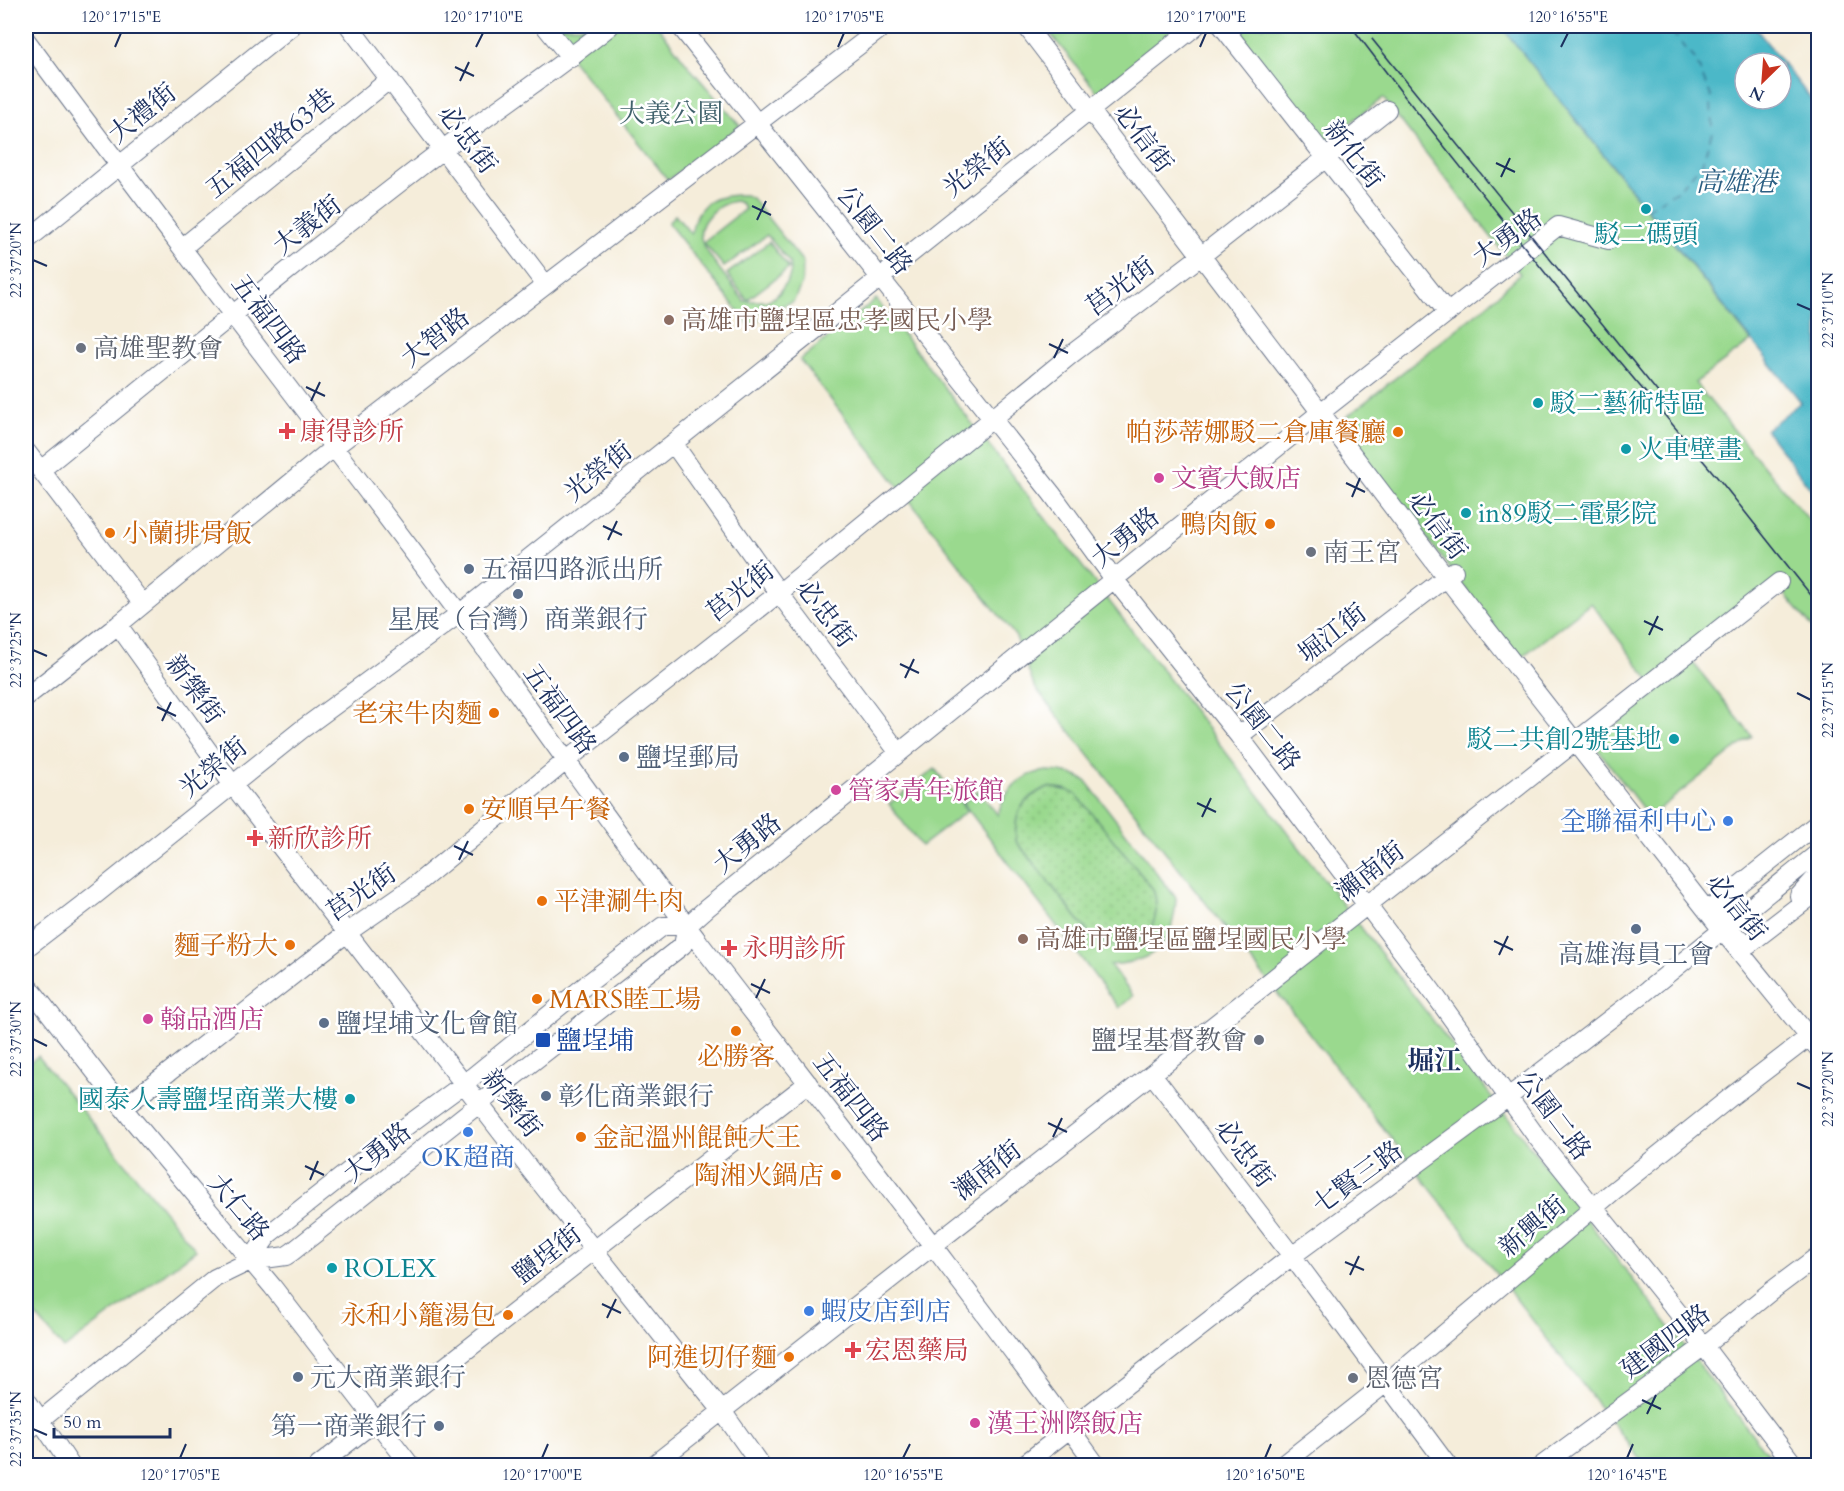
<svg xmlns="http://www.w3.org/2000/svg" width="1844" height="1491" font-family="Cardo,'Noto Serif TC',serif">
<defs>
<pattern id="grass-dots" width="8" height="8" patternUnits="userSpaceOnUse" patternTransform="scale(1.5)"><rect width="8" height="8" fill="#9ad98e"/><path d="M2 2h.1M6 6h.1" fill="none" stroke="#84bb7d" stroke-width="1.8" stroke-linecap="round"/></pattern>
</defs>
<rect width="100%" height="100%" fill="#fff"/>
<filter id="ink" filterUnits="userSpaceOnUse"><feTurbulence type="fractalNoise" baseFrequency=".0167" numOctaves="2"/><feDisplacementMap in="SourceGraphic" scale="12" xChannelSelector="R" yChannelSelector="G"/><feConvolveMatrix kernelMatrix="1 2 1 2 8 2 1 2 1" color-interpolation-filters="sRGB"/></filter>
<filter id="wash" filterUnits="userSpaceOnUse"><feTurbulence type="fractalNoise" baseFrequency=".008" numOctaves="4" result="noise"/><feDisplacementMap in="SourceGraphic" scale="24" xChannelSelector="R" yChannelSelector="G"/><feGaussianBlur stdDeviation="1.35" result="paint"/><feColorMatrix in="noise" values="0 0 0 0 0 0 0 0 0 0 0 0 0 0 0 0 0 1.4 0 .05"/><feComposite in="paint" operator="in"/></filter>
<g filter="url(#wash)">
<rect width="100%" height="100%" fill="#f5edda"/>
<!-- grass -->
<path fill="url(#grass-dots)" stroke="#5a8476" stroke-width="1.5" d="M1048 787 1070 791 1077 795 1153 889C1168 931 1129 961 1092 937L1016 841C1013 813 1022 798 1048 787Z"/>
<!-- park -->
<path fill="#9ad98e" stroke="#5a8476" stroke-width="1.5" fill-rule="evenodd" d="M545 26H658L690 68 740 126 668 180Z
M1044 26H1185L1098 93Z
M1232 26H1501L1751 341 1695 383 1818 531V634L1778 586 1690 659 1752 736 1649 817 1593 743 1658 691 1591 603 1519 659 1339 423 1487 305 1520 274 1383 98 1325 142Z
M736 195H746L752 198 803 262 802 283 793 302 764 312 752 311 759 320 750 326 668 223 675 215 691 234C696 206 708 197 736 195ZM735 201 741 203 745 209 703 242 724 267 767 235 790 263 791 270 789 278 780 292 775 297 766 301H744C733 285 711 261 703 244 693 223 717 204 735 201Z
M769 242 789 268 747 300 727 274Z
M876 299 1776 1465H1645L1335 1066 1034 686 1016 637 800 360Z
M935 769 967 811 921 846 889 804Z
M1047 771C1061 771 1075 774 1086 781L1176 898C1174 943 1156 962 1110 965L1133 996 1119 1008 963 803 978 790 998 815C1003 790 1022 773 1047 771ZM1048 787 1065 789 1077 795 1153 889C1168 931 1129 961 1092 937L1016 841C1013 814 1022 797 1048 787Z
M38 1056 196 1250 64 1349 26 1303V1065Z"/>
<!-- water -->
<path fill="#4cb8c8" stroke="#347493" stroke-width="1.5" fill-rule="evenodd" d="M1501 26H1754L1818 108V499L1766 430 1801 402ZM1745 63H1781V99H1745Z"/>
<g fill="none" stroke-linecap="round" stroke-linejoin="round">
<!-- ferry -->
<path stroke="#2c5f83" stroke-width="1.5" stroke-dasharray="8 6" stroke-linecap="butt" d="M1646 209 1678 190 1702 164 1712 132 1711 96 1695 59 1667 26"/>
</g>
</g>
<g filter="url(#ink)">
<g fill="none" stroke-linecap="round" stroke-linejoin="round">
<!-- minor casing -->
<g stroke="#677289" stroke-width="20">
<path id="minor" d="M349 26 545 284
M545 26 571 58
M680 26 1052 494 1114 579 1239 736 1432 991 1536 1136 1680 1315 1795 1466
M1026 26 1446 577 1722 930 1818 1048
M1222 26 1448 313
M26 40C167 232 315 420 458 612 540 722 618 835 701 945 834 1118 969 1289 1097 1466
M26 241 292 26
M183 247 390 79
M673 443 779 593 899 753
M26 451 142 603
M41 470C174 362 306 254 442 150 498 108 556 70 610 26
M118 625 232 784 535 1176 722 1411 761 1466
M26 697 118 625 333 448 884 26
M1239 736 1454 571
M1799 896 1818 875
M1721 925 1717 903 1818 823
M1729 933 1749 944 1818 891
M26 948 95 895 301 730 459 614 1196 26
M26 983 131 1118 272 1286 411 1466
M1152 1074 1292 1256 1448 1466
M123 1108 348 932 413 887 567 760 779 593 1073 353 1201 256 1387 110
M250 1261 269 1234 397 1133 465 1083 586 985 663 926H687
M26 1399 71 1466
M26 1432 215 1278 250 1261 286 1256 292 1252 480 1103 683 945 687 926 707 908 1321 412 1558 226 1609 240
M318 1466 808 1083
M652 1466 1779 582
M1022 1466 1292 1256 1507 1098 1644 993 1818 853
M1281 1466 1386 1383 1611 1193 1732 1096 1818 1030
M1541 1466 1704 1346 1770 1292 1818 1256"/>
</g>
<!-- minor -->
<use href="#minor" stroke="#fff" stroke-width="18"/>
<!-- tram -->
<path stroke="#1b2f5e" stroke-width="1.5" d="M1351 26 1405 97 1562 294 1722 483 1818 604
M1372 39 1672 410"/>
</g>
</g>
<!-- ticks -->
<path fill="none" stroke="#1b2f5e" stroke-width="2" d="M115 47 121 33M476 47 483 33M838 47 844 33M1200 47 1206 33M1561 47 1568 33M455 67 474 76M460 81 469 62M1496 163 1515 172M1501 177 1510 158M752 206 771 215M757 220 766 201M33 260 47 266M1797 304 1811 310M1049 344 1068 353M1054 358 1063 339M306 387 325 396M311 401 320 382M1346 483 1365 492M1352 497 1360 478M603 526 622 535M608 540 617 521M1644 621 1663 630M1649 635 1658 616M33 650 47 656M900 664 919 673M905 678 914 659M1797 693 1811 700M157 707 176 716M162 721 171 702M1197 803 1216 812M1202 817 1211 798M454 846 473 855M459 860 468 841M1494 941 1513 950M1499 955 1508 936M751 984 770 993M756 998 765 979M33 1039 47 1046M1797 1083 1811 1089M1048 1123 1067 1132M1053 1137 1062 1118M305 1166 324 1175M310 1180 318 1161M1345 1262 1364 1270M1350 1275 1359 1256M602 1304 621 1313M607 1318 616 1299M1642 1400 1661 1409M1647 1414 1656 1395M33 1429 47 1435M180 1458 186 1444M542 1458 548 1444M903 1458 910 1444M1265 1458 1271 1444M1627 1458 1633 1444"/>
<!-- markers -->
<g fill="#0f9aa8" stroke="#fff" stroke-width="2">
<circle cx="1646" cy="209" r="6"/>
<circle cx="1538" cy="403" r="6"/>
<circle cx="1626" cy="449" r="6"/>
<circle cx="1466" cy="513" r="6"/>
<circle cx="1674" cy="739" r="6"/>
<circle cx="350" cy="1099" r="6"/>
<circle cx="332" cy="1268" r="6"/>
</g>
<g fill="#8d6e63" stroke="#fff" stroke-width="2">
<circle cx="669" cy="320" r="6"/>
<circle cx="1023" cy="939" r="6"/>
</g>
<g fill="#6b7280" stroke="#fff" stroke-width="2">
<circle cx="81" cy="348" r="6"/>
<circle cx="1311" cy="552" r="6"/>
<circle cx="1259" cy="1040" r="6"/>
<circle cx="1353" cy="1378" r="6"/>
</g>
<g fill="#e0444e" stroke="#fff" stroke-width="2">
<path d="M284 422h6v6h6v6h-6v6h-6v-6h-6v-6h6z"/>
<path d="M252 829h6v6h6v6h-6v6h-6v-6h-6v-6h6z"/>
<path d="M726 939h6v6h6v6h-6v6h-6v-6h-6v-6h6z"/>
<path d="M850 1341h6v6h6v6h-6v6h-6v-6h-6v-6h6z"/>
</g>
<g fill="#e8710a" stroke="#fff" stroke-width="2">
<circle cx="1398" cy="432" r="6"/>
<circle cx="1270" cy="524" r="6"/>
<circle cx="110" cy="533" r="6"/>
<circle cx="494" cy="713" r="6"/>
<circle cx="469" cy="809" r="6"/>
<circle cx="542" cy="901" r="6"/>
<circle cx="290" cy="945" r="6"/>
<circle cx="537" cy="999" r="6"/>
<circle cx="736" cy="1031" r="6"/>
<circle cx="581" cy="1137" r="6"/>
<circle cx="836" cy="1175" r="6"/>
<circle cx="508" cy="1315" r="6"/>
<circle cx="789" cy="1357" r="6"/>
</g>
<g fill="#d1479c" stroke="#fff" stroke-width="2">
<circle cx="1159" cy="478" r="6"/>
<circle cx="836" cy="790" r="6"/>
<circle cx="148" cy="1019" r="6"/>
<circle cx="975" cy="1423" r="6"/>
</g>
<g fill="#5c6f8a" stroke="#fff" stroke-width="2">
<circle cx="469" cy="569" r="6"/>
<circle cx="518" cy="594" r="6"/>
<circle cx="624" cy="757" r="6"/>
<circle cx="1636" cy="929" r="6"/>
<circle cx="324" cy="1023" r="6"/>
<circle cx="546" cy="1096" r="6"/>
<circle cx="298" cy="1377" r="6"/>
<circle cx="439" cy="1426" r="6"/>
</g>
<g fill="#3f7fe0" stroke="#fff" stroke-width="2">
<circle cx="1728" cy="821" r="6"/>
<circle cx="468" cy="1132" r="6"/>
<circle cx="809" cy="1311" r="6"/>
</g>
<rect fill="#1a4fb4" stroke="#fff" stroke-width="2" x="535" y="1032" width="16" height="16" rx="3"/>
<g text-anchor="middle" stroke-width="5" stroke-linejoin="round" paint-order="stroke">
<!-- street labels -->
<g font-size="26" fill="#1b2f5e" stroke="#fff">
<text transform="translate(142 113) rotate(-39)" y="9">大禮街</text>
<text transform="translate(1144 138) rotate(53)" y="9">必信街</text>
<text transform="translate(468 139) rotate(53)" y="9">必忠街</text>
<text transform="translate(270 143) rotate(-39)" y="9">五福四路63巷</text>
<text transform="translate(1354 154) rotate(52)" y="9">新化街</text>
<text transform="translate(977 167) rotate(-38)" y="9">光榮街</text>
<text transform="translate(307 225) rotate(-38)" y="9">大義街</text>
<text transform="translate(875 230) rotate(52)" y="9">公園二路</text>
<text transform="translate(1507 237) rotate(-36)" y="9">大勇路</text>
<text transform="translate(1120 286) rotate(-37)" y="9">莒光街</text>
<text transform="translate(269 319) rotate(53)" y="9">五福四路</text>
<text transform="translate(435 337) rotate(-38)" y="9">大智路</text>
<text transform="translate(598 471) rotate(-39)" y="9">光榮街</text>
<text transform="translate(1438 525) rotate(53)" y="9">必信街</text>
<text transform="translate(1125 537) rotate(-39)" y="9">大勇路</text>
<text transform="translate(740 591) rotate(-39)" y="9">莒光街</text>
<text transform="translate(826 613) rotate(53)" y="9">必忠街</text>
<text transform="translate(1332 633) rotate(-38)" y="9">堀江街</text>
<text transform="translate(195 689) rotate(54)" y="9">新樂街</text>
<text transform="translate(560 709) rotate(54)" y="9">五福四路</text>
<text transform="translate(1263 726) rotate(52)" y="9">公園二路</text>
<text transform="translate(213 767) rotate(-39)" y="9">光榮街</text>
<text transform="translate(747 843) rotate(-39)" y="9">大勇路</text>
<text transform="translate(1370 871) rotate(-38)" y="9">瀨南街</text>
<text transform="translate(361 892) rotate(-35)" y="9">莒光街</text>
<text transform="translate(1737 907) rotate(51)" y="9">必信街</text>
<text transform="translate(851 1097) rotate(52)" y="9">五福四路</text>
<text transform="translate(512 1103) rotate(52)" y="9">新樂街</text>
<text transform="translate(1554 1115) rotate(53)" y="9">公園二路</text>
<text transform="translate(377 1152) rotate(-39)" y="9">大勇路</text>
<text transform="translate(1245 1153) rotate(53)" y="9">必忠街</text>
<text transform="translate(987 1170) rotate(-38)" y="9">瀨南街</text>
<text transform="translate(1357 1177) rotate(-36)" y="9">七賢三路</text>
<text transform="translate(239 1207) rotate(50)" y="9">大仁路</text>
<text transform="translate(1532 1226) rotate(-40)" y="9">新興街</text>
<text transform="translate(547 1254) rotate(-38)" y="9">鹽埕街</text>
<text transform="translate(1665 1341) rotate(-37)" y="9">建國四路</text>
</g>
<!-- park labels -->
<g font-size="26" fill="#41626c" stroke="#fff">
<text x="671" y="122">大義公園</text>
</g>
<!-- culture labels -->
<g font-size="26" fill="#0d838f" stroke="#fff" text-anchor="start">
<text x="1646" y="243" text-anchor="middle">駁二碼頭</text>
<text x="1550" y="412">駁二藝術特區</text>
<text x="1638" y="458">火車壁畫</text>
<text x="1478" y="522">in89駁二電影院</text>
<text x="1662" y="748" text-anchor="end">駁二共創2號基地</text>
<text x="338" y="1108" text-anchor="end">國泰人壽鹽埕商業大樓</text>
<text x="344" y="1277">ROLEX</text>
</g>
<!-- education labels -->
<g font-size="26" fill="#785e54" stroke="#fff" text-anchor="start">
<text x="681" y="329">高雄市鹽埕區忠孝國民小學</text>
<text x="1035" y="948">高雄市鹽埕區鹽埕國民小學</text>
</g>
<!-- worship labels -->
<g font-size="26" fill="#5b616d" stroke="#fff" text-anchor="start">
<text x="93" y="357">高雄聖教會</text>
<text x="1323" y="561">南王宮</text>
<text x="1247" y="1049" text-anchor="end">鹽埕基督教會</text>
<text x="1365" y="1387">恩德宮</text>
</g>
<!-- health labels -->
<g font-size="26" fill="#be3a42" stroke="#fff" text-anchor="start">
<text x="300" y="440">康得診所</text>
<text x="268" y="847">新欣診所</text>
<text x="742" y="957">永明診所</text>
<text x="865" y="1359">宏恩藥局</text>
</g>
<!-- food labels -->
<g font-size="26" fill="#c56008" stroke="#fff" text-anchor="end">
<text x="1386" y="441">帕莎蒂娜駁二倉庫餐廳</text>
<text x="1258" y="533">鴨肉飯</text>
<text x="122" y="542" text-anchor="start">小蘭排骨飯</text>
<text x="482" y="722">老宋牛肉麵</text>
<text x="481" y="818" text-anchor="start">安順早午餐</text>
<text x="554" y="910" text-anchor="start">平津涮牛肉</text>
<text x="278" y="954">麵子粉大</text>
<text x="549" y="1008" text-anchor="start">MARS睦工場</text>
<text x="736" y="1065" text-anchor="middle">必勝客</text>
<text x="593" y="1146" text-anchor="start">金記溫州餛飩大王</text>
<text x="824" y="1184">陶湘火鍋店</text>
<text x="496" y="1324">永和小籠湯包</text>
<text x="777" y="1366">阿進切仔麵</text>
</g>
<!-- hotel labels -->
<g font-size="26" fill="#b23c85" stroke="#fff" text-anchor="start">
<text x="1171" y="487">文賓大飯店</text>
<text x="848" y="799">管家青年旅館</text>
<text x="160" y="1028">翰品酒店</text>
<text x="987" y="1432">漢王洲際飯店</text>
</g>
<!-- service labels -->
<g font-size="26" fill="#4e5e75" stroke="#fff" text-anchor="start">
<text x="481" y="578">五福四路派出所</text>
<text x="518" y="628" text-anchor="middle">星展（台灣）商業銀行</text>
<text x="636" y="766">鹽埕郵局</text>
<text x="1636" y="963" text-anchor="middle">高雄海員工會</text>
<text x="336" y="1032">鹽埕埔文化會館</text>
<text x="558" y="1105">彰化商業銀行</text>
<text x="310" y="1386">元大商業銀行</text>
<text x="427" y="1435" text-anchor="end">第一商業銀行</text>
</g>
<!-- shop labels -->
<g font-size="26" fill="#366cbe" stroke="#fff" text-anchor="end">
<text x="1716" y="830">全聯福利中心</text>
<text x="468" y="1166" text-anchor="middle">OK超商</text>
<text x="821" y="1320" text-anchor="start">蝦皮店到店</text>
</g>
<!-- transit labels -->
<g font-size="26" fill="#164399" stroke="#fff" text-anchor="start">
<text x="556" y="1049">鹽埕埔</text>
</g>
<!-- water labels -->
<g font-size="27" font-style="italic" fill="#2c5f83" stroke="#fff">
<text x="1736" y="191">高雄港</text>
</g>
<!-- neighbourhood labels -->
<g font-size="27" font-weight="bold" fill="#1b2f5e" stroke="#fff">
<text x="1434" y="1070">堀江</text>
</g>
</g>
<!-- margin -->
<rect width="1844" height="1491" fill="none" stroke="#fff" stroke-width="66"/>
<!-- north arrow -->
<g transform="translate(1763 81) rotate(205)"><circle r="28" fill="#ffffff" stroke="#a4acbf" stroke-width="1.5"/>
<path d="M0-4.5L10 22L0 15L-10 22Z" fill="#c8321e"/>
<text y="-9" font-size="16" font-weight="bold" text-anchor="middle" fill="#1b2f5e">N</text>
</g>
<!-- scale -->
<path d="M54 1428v9h116v-9" fill="none" stroke="#1b2f5e" stroke-width="3"/>
<text x="63" y="1428" font-size="18" fill="#1b2f5e" stroke="#ffffff" stroke-width="4.5" paint-order="stroke">50 m</text>
<rect x="33" y="33" width="1778" height="1425" fill="none" stroke="#1b2f5e" stroke-width="2"/>
<g font-size="15" text-anchor="middle" fill="#1b2f5e">
<text x="121" y="22">120°17'15"E</text>
<text x="483" y="22">120°17'10"E</text>
<text x="844" y="22">120°17'05"E</text>
<text x="1206" y="22">120°17'00"E</text>
<text x="1568" y="22">120°16'55"E</text>
<text transform="translate(16 260) rotate(-90)" y="5">22°37'20"N</text>
<text transform="translate(1828 310) rotate(-90)" y="5">22°37'10"N</text>
<text transform="translate(16 650) rotate(-90)" y="5">22°37'25"N</text>
<text transform="translate(1828 700) rotate(-90)" y="5">22°37'15"N</text>
<text transform="translate(16 1039) rotate(-90)" y="5">22°37'30"N</text>
<text transform="translate(1828 1089) rotate(-90)" y="5">22°37'20"N</text>
<text transform="translate(16 1429) rotate(-90)" y="5">22°37'35"N</text>
<text x="180" y="1480">120°17'05"E</text>
<text x="542" y="1480">120°17'00"E</text>
<text x="903" y="1480">120°16'55"E</text>
<text x="1265" y="1480">120°16'50"E</text>
<text x="1627" y="1480">120°16'45"E</text>
</g>
</svg>
